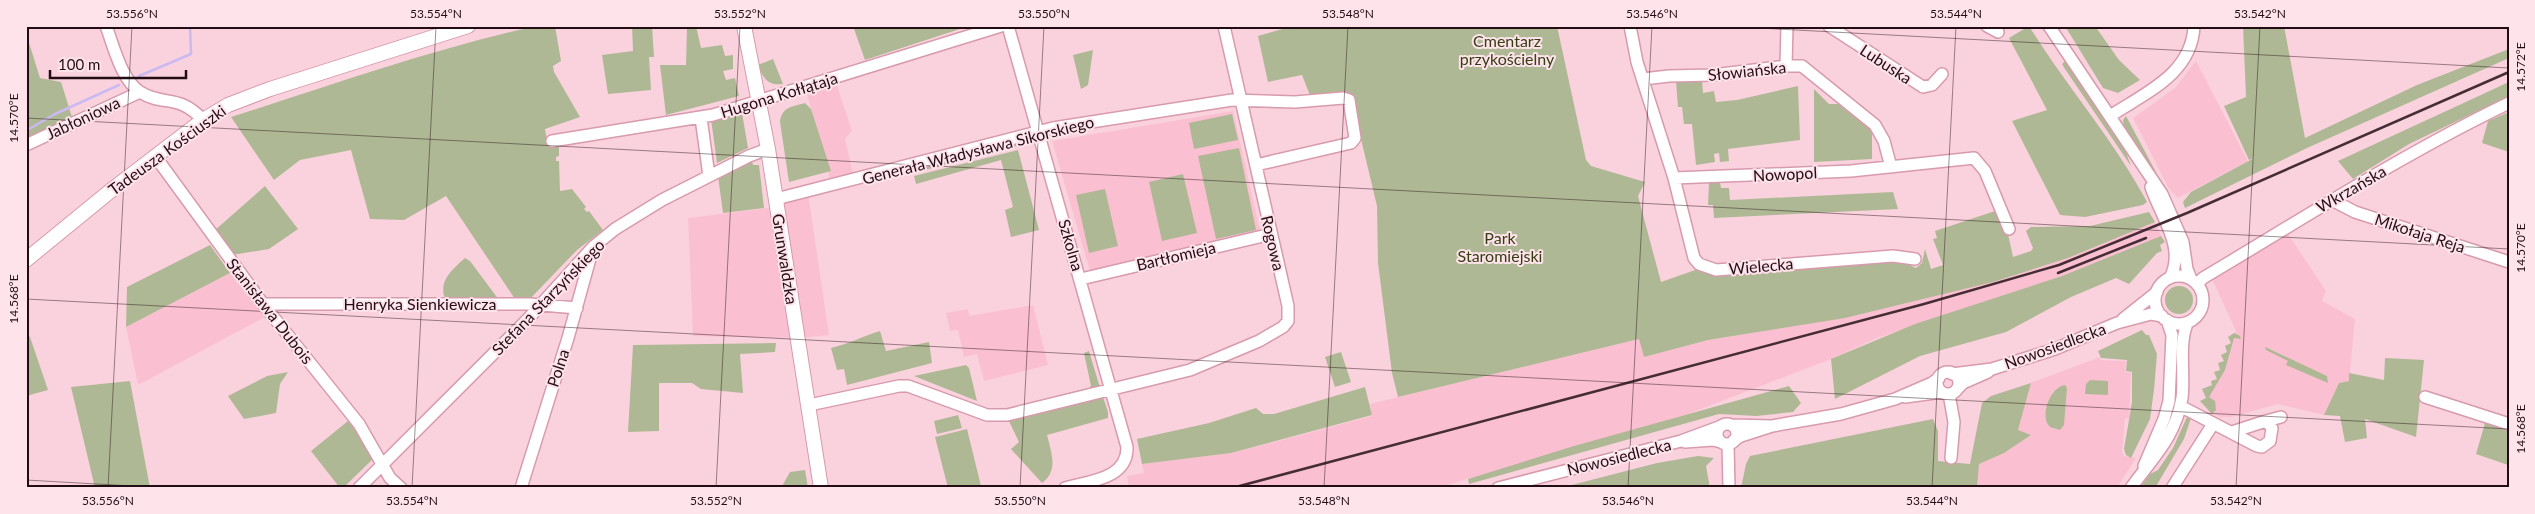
<svg xmlns="http://www.w3.org/2000/svg" width="2535" height="514" font-family="Lato,sans-serif">
<rect width="100%" height="100%" fill="#fad2dd"/>
<!-- built -->
<path fill="#fac0d1" d="M2196 61 2248 161 2178 198 2169 189 2133 118 2175 88Z
M835 80 852 131 845 139 854 177 831 183 806 90Z
M1233 111 1260 231 1090 271 1052 141Z
M808 193 829 335 800 338 779 201Z
M776 207 796 338 693 336 688 218Z
M2155 222 2161 236 2062 276 1877 338 1831 359 1688 414 1437 488H1129L1127 476 1144 473 1142 464 1231 453 1263 445 1372 416 1370 404 1639 339 1644 357 1708 340 1783 328 1993 282 2068 258Z
M2286 231 2326 291 2322 301 2355 319 2349 381 2339 383 2324 415 2278 404 2231 417H2219L2203 404 2224 367 2236 331 2212 279Z
M230 273 265 317 138 385 126 327Z
M1033 305 1048 365 984 381 977 354 964 357 958 330 950 331 946 313 968 309 969 316Z
M2100 357V360L2126 361 2125 372 2131 373 2129 418H2125L2122 452 2124 456 2136 458 2117 488H1977L1979 464 2004 453 2031 435 2018 430 2031 383Z"/>
<!-- green -->
<path fill="#afb894" d="M536 26H555L561 61 553 66 554 72 580 117 545 129 548 146 559 144V156L556 157V161H559L560 191 572 189 586 207 584 209 587 212 589 211 603 230 577 250 527 302 515 299 446 196 404 220 370 219 351 150 300 160 274 180 231 117C332 85 432 49 536 26Z
M632 26H652L654 57H649L651 90 608 94 602 55 633 51Z
M696 26 701 48 722 45 725 56 733 55V69L723 71 726 80 735 78 739 96 666 115 660 65H686L687 28Z
M853 26H969L865 60Z
M1293 26H1557L1586 160 1591 166 1645 182 1638 196 1661 282 1698 269 1723 276 1729 274 1899 260 1916 268 1922 263 1925 249 1931 269 1943 265 1933 239 1937 238 1935 231 1998 210 2008 234 2013 257 2031 251 2033 248 2026 231 2031 227 2090 226 2149 212 2155 222 2068 258 1993 282 1845 318 1708 340 1644 357 1639 339 1398 397 1392 373 1378 263 1377 206 1350 93 1311 98 1302 75 1268 82 1258 36Z
M2029 26C2066 86 2114 140 2147 202L2143 205 2085 217 2060 215 2012 121 2047 110 2009 38Z
M2065 26H2095L2119 60 2140 80 2118 93 2103 88Z
M2243 26H2284L2305 138 2417 85 2509 49V58L2307 148 2185 208 2183 202 2191 192 2256 157 2249 160 2224 106 2246 97Z
M26 33 40 78 61 82 72 117 26 141Z
M1093 50 1088 85 1081 89 1073 55Z
M773 59 783 84C768 86 763 78 758 65Z
M2066 60 2124 147 2131 166 2065 69 2062 64Z
M1702 80 1703 93 1714 91 1716 102 1737 100 1798 86 1800 140 1728 149 1729 161 1720 162 1719 153 1714 154 1715 162 1696 165 1692 124H1684L1682 107H1678L1676 81Z
M2509 82V96L2409 144 2353 179 2338 161Z
M1814 89 1829 104H1838L1869 128 1872 133V159L1814 162Z
M805 103 811 109 831 171 789 182 780 122C782 107 791 107 805 103Z
M2509 112V152L2482 143 2488 121Z
M742 113 748 148 717 163 711 119Z
M1232 114 1238 140 1194 149 1189 123Z
M2126 116 2157 174 2156 177 2124 129 2123 120Z
M1024 141 1025 144 917 172V168Z
M1239 148 1256 230 1216 239 1198 156Z
M1018 150 1039 230 1011 237 1005 210 1013 207 1001 160 916 184 914 176Z
M752 161 753 165H759L764 208 723 213 718 176Z
M1183 174 1197 233 1162 241 1149 182Z
M1709 183H1720L1721 188H1729L1730 200 1893 192 1898 209 1714 218 1713 205H1708Z
M265 186 298 229 269 249 232 255 214 231Z
M1105 189 1118 246 1089 253 1076 195Z
M2161 236 2165 242 2160 245 2162 251 2157 253 2129 284 2116 278 2071 297 2006 332 1920 356 1835 399 1831 359 1915 324 2062 276Z
M210 245 230 273 126 327 127 287Z
M465 258 470 261 499 300 451 301 444 296C440 279 453 269 465 258Z
M2165 300a14 14 0 1 1 28 0a14 14 0 1 1-28 0Z
M2142 330 2146 335H2149L2157 354 2154 390 2150 419 2131 458 2126 455 2124 449 2132 402V372L2126 371 2127 360 2101 358 2098 351Z
M880 331 886 351 929 342 932 363 847 385 844 369 837 370 831 348C849 344 863 336 880 331Z
M26 333 30 337 48 390 26 396Z
M2234 333 2240 336 2241 339 2234 338 2225 370 2209 397 2215 401 2216 410 2212 414 2200 401 2206 398 2202 389 2212 385 2211 381 2217 379 2214 372 2220 370 2218 363 2224 361 2221 355 2227 352 2225 346 2231 343 2228 337Z
M776 343 775 352 740 354 743 393 701 389 692 383H659V431L628 432 633 345Z
M2265 347 2327 376 2328 383 2286 365 2288 361 2266 350Z
M1089 351 1101 391 1058 398 1056 396 1089 388 1091 386 1084 353Z
M1341 352 1351 382 1335 387 1325 357Z
M2385 358 2424 360 2416 437 2365 419 2367 438 2345 442 2340 416 2324 415 2339 383 2349 381V373L2384 380Z
M966 365 969 368 977 401 914 376Z
M288 372 280 384 276 413 244 419 228 396 267 376Z
M2090 380 2108 381V395L2085 394 2086 384Z
M130 381 150 488H95L71 387Z
M2031 383 2018 430 2031 435 2004 453 1979 464 1977 488H1741L1746 464 1750 456 1933 419 1938 431V461L1970 464 1982 403 1991 396Z
M2065 385 2067 388 2064 425 2060 430 2050 427 2047 423C2042 411 2051 387 2065 385Z
M1789 386 1801 403 1793 412 1756 416 1719 414 1469 484 1468 479 1574 446Z
M1365 387 1372 415 1231 453 1142 464 1137 439 1209 423 1256 408 1263 414H1274Z
M1103 397 1108 412V418L1047 435C1051 451 1059 471 1042 483L1011 449 1019 442 1008 419Z
M958 415 962 428 937 434 934 421Z
M2187 417 2191 418 2184 439 2155 488H2140L2150 474 2158 470 2173 448Z
M348 421 375 457 343 488H340L311 451Z
M2485 423 2509 430 2508 465 2476 454Z
M967 429 981 486 948 488 935 437Z
M1698 456 1714 458 1706 466 1710 488H1560L1657 463Z
M805 470 808 488H781L790 472Z"/>
<g fill="none" stroke-linecap="round" stroke-linejoin="round">
<!-- stream -->
<path stroke="#cbb9f2" stroke-width="2.5" d="M139 76 191 54 190 26
M29 129 55 114 119 85"/>
<!-- minor casing -->
<g stroke="#d89aad" stroke-width="14">
<path id="minor" d="M106 26C114 47 121 79 140 92 164 107 178 93 203 120
M1008 26 1127 447C1128 479 1089 481 1065 488
M1630 26 1637 62 1674 178 1694 258 1699 264 1716 270 1893 256 1915 259
M1829 26 1923 87 1932 85 1942 74
M1987 26 1998 32
M2049 26 2162 194 2183 242 2187 269 2191 279
M1786 66 1787 26
M1643 79 1669 76 1713 75 1786 66H1802L1875 125 1884 141 1891 167
M2110 116C2145 93 2192 74 2194 26
M701 118 709 176
M552 141 713 115 1001 26
M26 145 140 92
M155 156 263 304 359 424 390 478 401 488
M1674 178 1851 171 1974 158 1985 171 2009 229
M2151 187C2161 217 2186 247 2170 278
M776 199 1053 128 1232 100 1295 102 1343 98 1349 100 1355 138 1351 143 1256 165
M2332 200 2355 212 2509 262
M2155 300a24 24 0 1 1 48 0a24 24 0 1 1-48 0Z
M1081 279 1271 234
M2197 284 2203 278C2304 218 2403 154 2509 103
M263 304H530L577 308
M2123 319 2157 292
M1937 383a11 11 0 1 1 22 0a11 11 0 1 1-22 0Z
M1952 374 1992 369 2055 349 2117 323 2151 314 2162 316
M1957 389 1963 383 1988 372
M1949 394 1954 422 1951 458
M1905 397 1942 392
M2425 397 2509 424
M809 405 899 386H908L987 415H1007L1190 370 1259 341 1283 327 1288 321V306L1224 26
M2180 406 2257 446 2262 447 2270 441 2272 428 2266 421 2232 432
M2266 421 2281 417
M1717 434a10 10 0 1 1 20 0a10 10 0 1 1-20 0Z
M1732 425 1771 426
M1734 440 1741 436 1772 426 1841 414 1895 399 1932 383 1939 378
M1685 442 1713 440 1721 442
M1728 444 1729 488
M2144 466 2164 419 2169 401 2172 335 2167 320
M359 488 527 320 593 247 615 229 662 200 749 156 768 149
M521 488 568 338 593 248
M1498 488 1681 441 1719 427
M2131 488C2153 457 2175 438 2182 398 2185 376 2178 341 2188 322
M2172 488 2213 424"/>
</g>
<!-- major casing -->
<g stroke="#d89aad" stroke-width="16">
<path id="major" d="M744 26 768 149 821 488
M26 260 114 188 203 120 228 105 270 89 468 26"/>
</g>
<!-- minor -->
<use href="#minor" stroke="#fff" stroke-width="11"/>
<!-- major -->
<use href="#major" stroke="#fff" stroke-width="14"/>
<!-- rail -->
<path stroke="#452c35" stroke-width="2.5" d="M2058 273 2146 238
M1232 488 1924 304 2059 265 2187 213 2509 72"/>
</g>
<!-- ticks -->
<path fill="none" stroke="#230d15" stroke-width="1" stroke-opacity="0.45" d="M1721 26 2509 68M26 118 2509 249M26 299 2509 429M26 480 167 488M108 488 132 26M412 488 436 26M716 488 740 26M1020 488 1044 26M1324 488 1348 26M1628 488 1652 26M1932 488 1956 26M2236 488 2260 26"/>
<g text-anchor="middle" stroke-width="4" stroke-linejoin="round" paint-order="stroke">
<!-- park labels -->
<g font-size="16" fill="#353e11" stroke="#fee3eb">
<text x="1507" y="47">Cmentarz<tspan x="1507" dy="18">przykościelny</tspan></text>
<text x="1500" y="244">Park<tspan x="1500" dy="18">Staromiejski</tspan></text>
</g>
<!-- street labels -->
<g font-size="16" fill="#230d15" stroke="#fee3eb">
<text transform="translate(1886 64) rotate(33)" y="6">Lubuska</text>
<text transform="translate(1747 71) rotate(-6)" y="6">Słowiańska</text>
<text transform="translate(779 95) rotate(-17)" y="6">Hugona Kołłątaja</text>
<text transform="translate(83 118) rotate(-25)" y="6">Jabłoniowa</text>
<text transform="translate(167 150) rotate(-36)" y="6">Tadeusza Kościuszki</text>
<text transform="translate(978 150) rotate(-14)" y="6">Generała Władysława Sikorskiego</text>
<text transform="translate(1785 174) rotate(-3)" y="6">Nowopol</text>
<text transform="translate(2351 189) rotate(-30)" y="6">Wkrzańska</text>
<text transform="translate(2420 233) rotate(18)" y="6">Mikołaja Reja</text>
<text transform="translate(1273 243) rotate(77)" y="6">Rogowa</text>
<text transform="translate(1071 245) rotate(74)" y="6">Szkolna</text>
<text transform="translate(1176 256) rotate(-13)" y="6">Bartłomieja</text>
<text transform="translate(785 259) rotate(81)" y="6">Grunwaldzka</text>
<text transform="translate(1761 266) rotate(-5)" y="6">Wielecka</text>
<text transform="translate(548 297) rotate(-46)" y="6">Stefana Starzyńskiego</text>
<text x="420" y="310">Henryka Sienkiewicza</text>
<text transform="translate(270 311) rotate(52)" y="6">Stanisława Dubois</text>
<text transform="translate(2055 346) rotate(-20)" y="6">Nowosiedlecka</text>
<text transform="translate(558 368) rotate(-72)" y="6">Polna</text>
<text transform="translate(1619 457) rotate(-14)" y="6">Nowosiedlecka</text>
</g>
</g>
<!-- border -->
<rect width="2535" height="514" fill="none" stroke="#fee3eb" stroke-width="55"/>
<!-- scale -->
<path d="M50 70v8h136v-8" fill="none" stroke="#230d15" stroke-width="2.5"/>
<text x="58" y="70" font-size="15" fill="#230d15" stroke="#fee3eb" stroke-width="4" paint-order="stroke">100 m</text>
<rect x="28" y="28" width="2480" height="458" fill="none" stroke="#230d15" stroke-width="2"/>
<g font-size="12" text-anchor="middle" fill="#230d15">
<text x="132" y="18">53.556°N</text>
<text x="436" y="18">53.554°N</text>
<text x="740" y="18">53.552°N</text>
<text x="1044" y="18">53.550°N</text>
<text x="1348" y="18">53.548°N</text>
<text x="1652" y="18">53.546°N</text>
<text x="1956" y="18">53.544°N</text>
<text x="2260" y="18">53.542°N</text>
<text transform="translate(2521 67) rotate(-90)" y="4">14.572°E</text>
<text transform="translate(14 118) rotate(-90)" y="4">14.570°E</text>
<text transform="translate(2521 248) rotate(-90)" y="4">14.570°E</text>
<text transform="translate(14 299) rotate(-90)" y="4">14.568°E</text>
<text transform="translate(2521 429) rotate(-90)" y="4">14.568°E</text>
<text x="108" y="505">53.556°N</text>
<text x="412" y="505">53.554°N</text>
<text x="716" y="505">53.552°N</text>
<text x="1020" y="505">53.550°N</text>
<text x="1324" y="505">53.548°N</text>
<text x="1628" y="505">53.546°N</text>
<text x="1932" y="505">53.544°N</text>
<text x="2236" y="505">53.542°N</text>
</g>
</svg>
